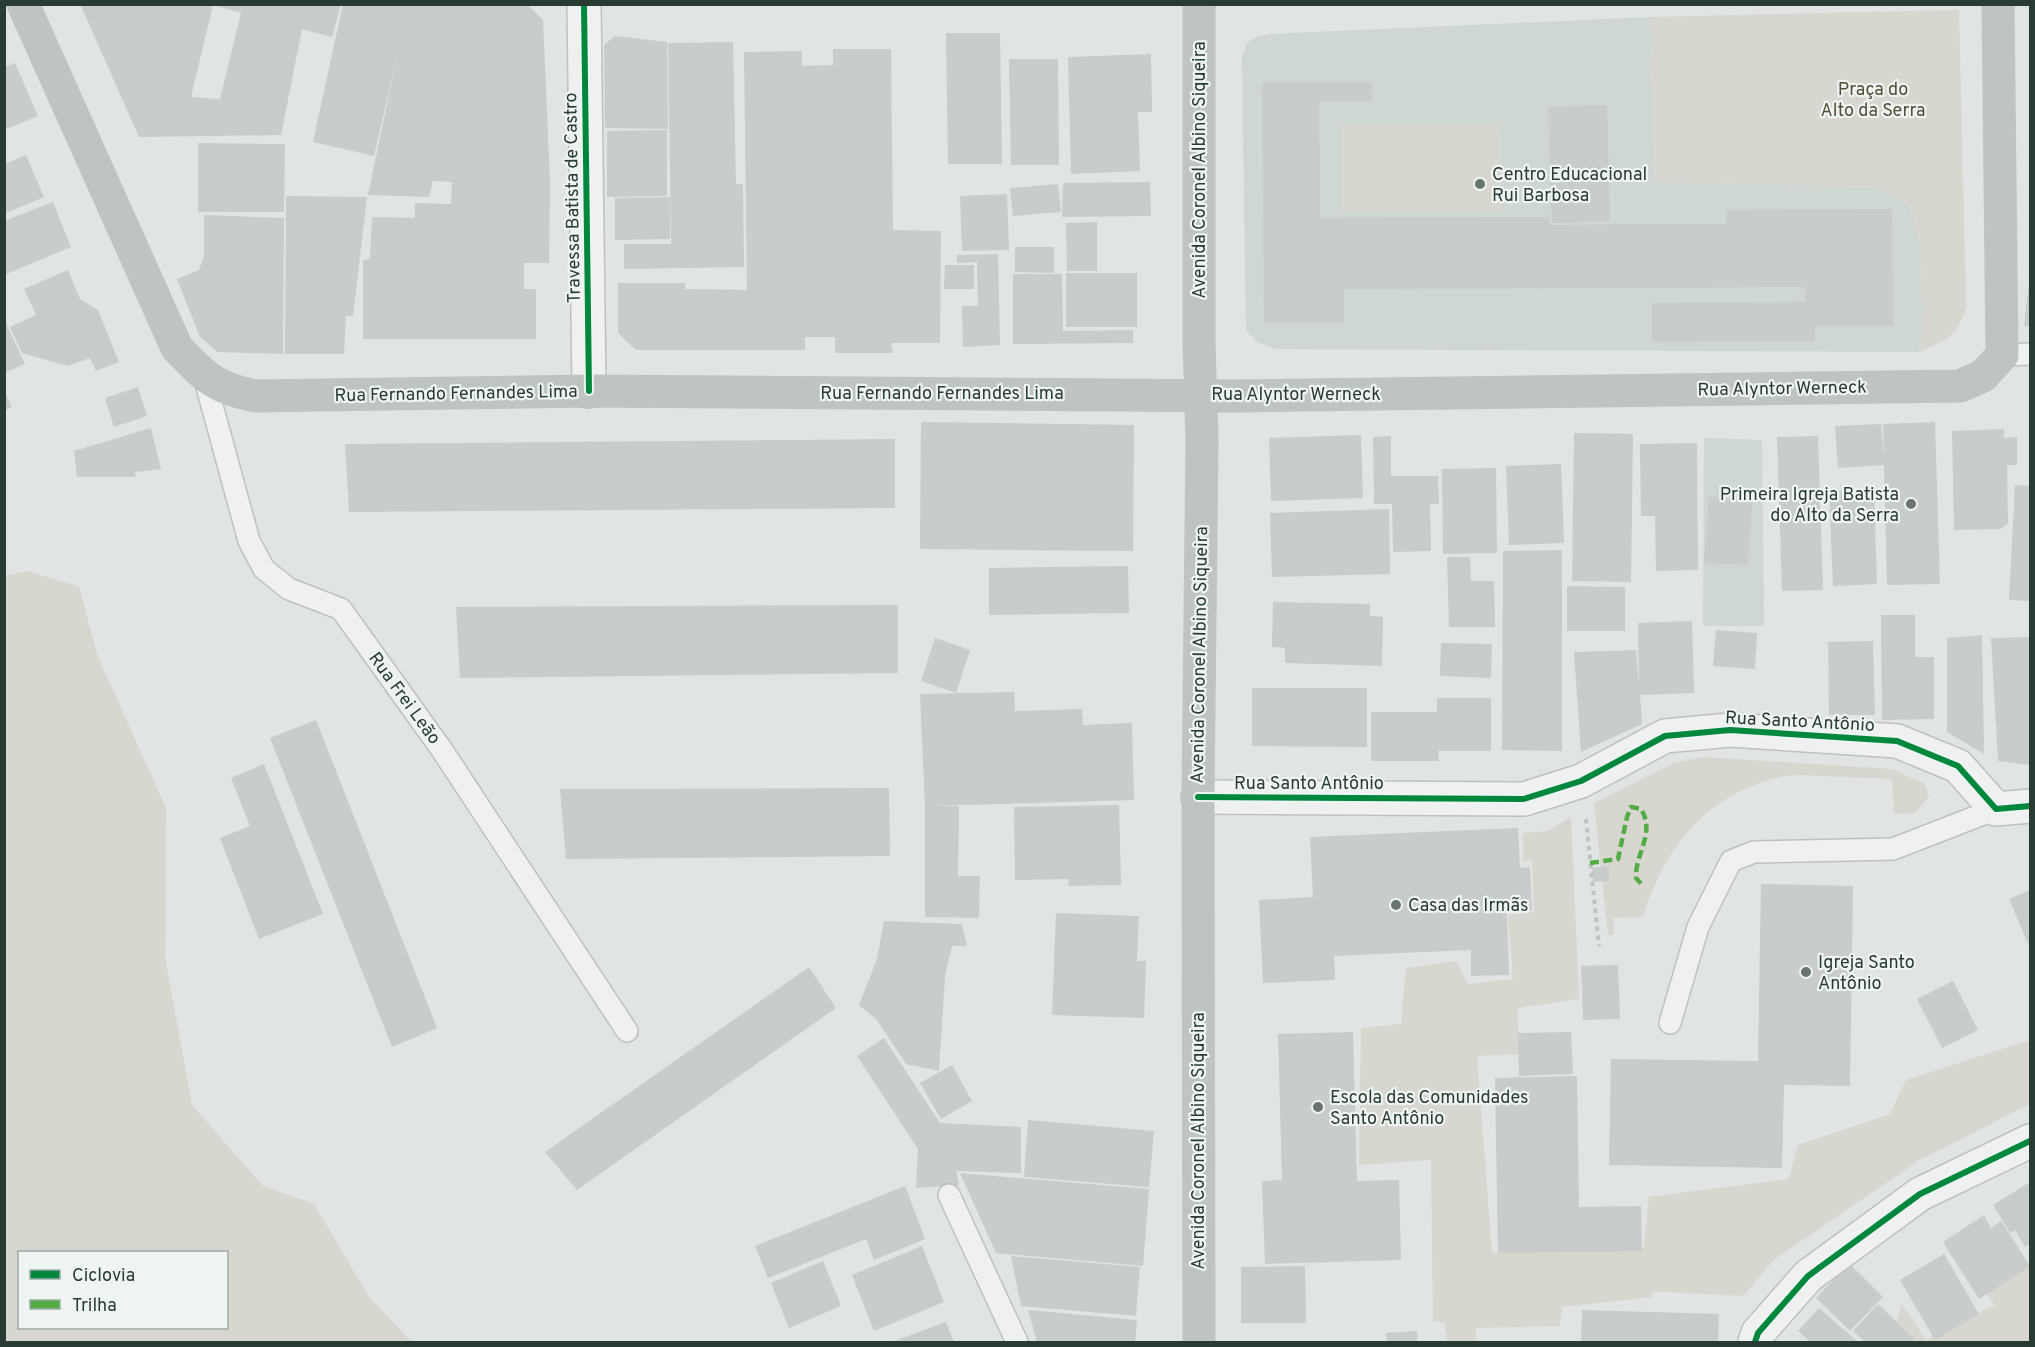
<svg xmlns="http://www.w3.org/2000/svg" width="2035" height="1347" font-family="Overpass,sans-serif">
<rect width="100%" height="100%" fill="#e0e4e2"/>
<!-- built -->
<path fill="#ced7d2" d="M1650 17 1655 182 1879 187 1910 206 1921 249 1920 287 1924 320 1919 352 1276 349 1259 343 1246 330 1242 57 1247 43 1255 37 1270 34Z
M1704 438 1762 440 1764 626H1703Z"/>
<!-- green -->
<path fill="#d7d6cf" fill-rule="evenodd" d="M1959 10 1966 308C1956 337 1947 340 1919 352L1924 320 1920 287 1921 249 1910 206 1879 187 1655 182 1650 17Z
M1341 125H1501L1502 212H1342Z
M28 571 79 587 98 657 166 808 165 958 192 1105 263 1186 314 1204 369 1297 412 1342H5L4 576ZM226 1252V1328H20V1252Z
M1704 757 1892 769 1925 784 1929 796 1915 813 1894 814 1892 779C1867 778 1843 777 1818 776 1808 776 1796 774 1786 776 1709 791 1665 845 1643 917L1613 918 1614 935H1608L1594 803 1674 763Z
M1571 817 1579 999 1517 1008 1520 1054 1477 1056 1492 1253 1644 1247 1649 1197 1789 1179 1798 1145 1890 1114 1906 1080 2030 1040V1104L1921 1159 1775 1259 1743 1296 1652 1291V1297L1562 1307 1560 1326 1476 1328V1342H1447L1445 1323 1433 1321 1431 1160 1359 1165 1361 1028 1401 1024 1406 968 1457 961 1467 984 1513 979 1508 915 1534 912 1532 861H1523V833L1548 831Z
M2030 1263V1342H1890L1902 1304 1926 1340 1995 1305 1981 1287Z"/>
<!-- building -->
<path fill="#c8ccca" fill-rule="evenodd" d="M80 4H341L332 37 302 29 281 135 139 137ZM213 5 241 13 220 99 191 97Z
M343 4H527L543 20 550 182 549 263H524V289H536V339H363V260L370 259 372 217 415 218V203L451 204 452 182 433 181 429 197 368 195 398 52 374 156 313 142Z
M946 33H1000L1002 164H948Z
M615 36 667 42 668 129 605 128 604 45Z
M733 42 736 184H743L744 267 624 269V244H671L668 43Z
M833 49H891L893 230 941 231 940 343H891L893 353H835V337H805V350H636L618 333V283H685V289L747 290 744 52 802 51V66L833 65Z
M1151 54 1152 112H1138L1140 171 1071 174 1068 57Z
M1009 59H1058L1059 165H1011Z
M15 63 38 116 4 130V67Z
M1262 82H1371L1372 101H1319L1320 218 1549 217 1550 225 1726 224 1727 210 1892 209 1893 326H1815V341L1652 342V303L1805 302V287L1344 289V323H1264Z
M1607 105 1610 221 1552 223 1548 107Z
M667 130V196L607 197V131Z
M198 143 285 144 284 212H198Z
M26 155 44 197 4 214V164Z
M1150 182 1151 216 1062 217 1063 183Z
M1058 184 1061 212 1013 216 1010 188Z
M1007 194 1009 250 962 251 960 196Z
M286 196 367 197 353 316H346L344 354H285Z
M670 197V239L615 240V198Z
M53 202 71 247 4 275V221Z
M204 215 284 218 283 354 218 352 200 337 177 279 199 270 204 256Z
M1097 222V271H1067L1066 223Z
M1015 247H1054V273L1015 272Z
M998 254 1000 345 963 347 962 306H978L977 262 957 263V255Z
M945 265H974V289H944Z
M68 270 80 299 98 310 119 362 96 371 90 358 68 366 22 353 10 327 36 315 24 289Z
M1066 273H1137V327H1066Z
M1013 274H1062L1063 331 1133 330V343L1013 344Z
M2029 283H2030V327L2024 326Z
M4 319 25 364 4 373Z
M138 387 147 416 114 427 105 398Z
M4 390 12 407 4 411Z
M921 422 1134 425 1133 551 920 549Z
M1935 422 1940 584 1887 585 1884 465 1838 468 1835 426 1881 424 1884 457 1883 424Z
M151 428 161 469 135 472 136 477H77L74 451Z
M2004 429V438L2017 437V465H2007L2008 523 2001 529 1954 530 1952 431Z
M1574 433 1633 434 1631 582 1572 581Z
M1361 435 1363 498 1271 501 1269 438Z
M1391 436V476H1438L1439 504H1430L1431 551 1393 552 1392 504H1374L1373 437Z
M1818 436 1823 590 1782 591 1777 437Z
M895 439V508L349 512 345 444Z
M1697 443 1698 570 1656 571 1655 516H1641L1640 444Z
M1561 464 1564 543 1509 545 1506 466Z
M1496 468 1497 553 1443 554 1442 469Z
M2015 485 2030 486V601L2009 600Z
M1874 489 1877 584 1833 586 1829 491Z
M1709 497 1752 500 1748 565 1704 563Z
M1389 509 1390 574 1272 577 1270 513Z
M1562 550V751L1502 750 1503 551Z
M1447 557H1470L1471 581H1494L1495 627H1449Z
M1128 566 1129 613 989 615V568Z
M1567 586 1625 587V631H1567Z
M1273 602 1370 604V616L1383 617 1382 666 1285 663V648L1272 647Z
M898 605V673L460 678 456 607Z
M1881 615H1915V657H1934V719L1882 720Z
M1692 621 1694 693 1640 695 1642 724 1581 752 1574 652 1636 650 1639 687 1638 623Z
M1716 630 1757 633 1755 669 1713 666Z
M1982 635 1984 754 1947 732V638Z
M2030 637V765L1998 761 1991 638Z
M935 638 970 650 956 693 921 681Z
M1873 641 1875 715H1829L1828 642Z
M1441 643 1492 644 1491 678 1440 676Z
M1252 688H1367V747L1252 746Z
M1014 692 1015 711 1082 709 1083 725 1132 723 1134 800 929 806H959L958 876H980L979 918 925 917V806L920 694Z
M1437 698H1491V751H1438L1439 761H1371V712H1437Z
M316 720 437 1028 392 1047 270 738Z
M264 764 323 914 259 939 220 838 250 826 231 778Z
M889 788 890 856 566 859 560 789Z
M1119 805 1121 885 1068 886 1069 879 1015 880 1014 807Z
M1518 828 1520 868 1530 867 1532 910 1507 911 1509 975 1471 976V950L1334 956 1335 980 1263 983 1259 900 1313 897 1310 837Z
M1609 866V881L1593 882 1592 868Z
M1761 884 1853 886 1850 1086 1784 1085 1782 1168 1609 1165 1611 1059 1758 1061Z
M2030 890V948L2009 899Z
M1056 913 1139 916 1137 961H1146L1144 1018 1052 1015Z
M884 921 962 924 967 946H952L945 976 939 1071 906 1064 877 1020 859 1005 877 959Z
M1618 965 1620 1019 1583 1020 1581 966Z
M809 967 836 1008 577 1190 545 1152Z
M1953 981 1978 1030 1942 1048 1917 999Z
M1353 1032 1357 1181 1399 1180 1401 1260 1265 1264 1262 1181 1282 1180 1278 1034Z
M1571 1032 1573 1074 1519 1076 1518 1033Z
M884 1038 940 1123 1021 1127V1173L956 1171 959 1185 916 1188 918 1149 857 1056Z
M952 1065 972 1101 941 1119 920 1083Z
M1577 1076 1579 1207 1641 1206 1642 1251 1498 1253 1495 1078Z
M1028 1120 1154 1131 1149 1187 1024 1177Z
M960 1173 1149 1189 1143 1266 996 1253Z
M2030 1182V1244L2025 1247 2015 1230 2010 1233 1993 1205Z
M905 1186 925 1239 874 1260 866 1239 768 1278 755 1246Z
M1984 1215 1991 1228 2001 1221 2030 1266 1979 1299 1943 1242Z
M922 1246 944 1302 874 1331 852 1275Z
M1944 1254 1979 1314 1935 1340 1900 1280Z
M1011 1256 1140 1267 1136 1316 1021 1306Z
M823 1261 841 1306 789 1328 771 1283Z
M1849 1263 1883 1297 1850 1331 1816 1298Z
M1305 1266 1306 1323H1241V1267Z
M1878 1304 1914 1339 1911 1342H1865L1853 1331Z
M1819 1308 1858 1342H1810L1798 1331Z
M1028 1310 1137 1320 1135 1342H1037Z
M1582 1310 1719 1314 1718 1342H1581Z
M946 1322 954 1342H892Z
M1417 1331V1342H1387L1386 1333Z"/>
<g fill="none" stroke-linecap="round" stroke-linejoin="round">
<!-- lane casing -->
<g stroke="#bdc1bf" stroke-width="24">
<path id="lane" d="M2002 355 2030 354
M204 376 249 541 264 569 289 589 341 609 442 750 627 1031
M1670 1023 1698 927 1731 861 1754 852 1893 849 1996 809
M949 1195 1017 1342"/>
</g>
<!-- street casing -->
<g stroke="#bdc1bf" stroke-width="36">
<path id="street" d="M584 4 589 391
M1198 797 1524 799 1581 781 1665 736 1730 730 1897 741 1958 766 1996 809 2030 806
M1755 1342 1758 1333 1808 1276 1920 1194 2030 1141"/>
</g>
<!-- path -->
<path stroke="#bfc4c2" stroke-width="4" stroke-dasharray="4.5 4.5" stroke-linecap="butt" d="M1586 819 1599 946"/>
<!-- lane -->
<use href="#lane" stroke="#eff1f0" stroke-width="21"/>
<!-- street -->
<use href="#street" stroke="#eff1f0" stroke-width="33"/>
<!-- secondary -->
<path stroke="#bec4c2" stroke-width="33" d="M23 4 177 348C205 377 215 388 255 396L589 391 1239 396 1960 386 1983 376 2002 355 1998 4
M1199 1342 1198 797 1202 440 1199 343V4"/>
<!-- quiet -->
<path stroke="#53ac45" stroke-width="4.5" stroke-dasharray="9 4.5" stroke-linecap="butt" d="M1590 863 1618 859 1627 817 1631 807 1641 809C1656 833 1635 853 1636 878L1644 887"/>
<!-- cycleway casing -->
<g stroke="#edf4f1" stroke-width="10">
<path id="cycleway" d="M584 4 589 391
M1198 797 1524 799 1581 781 1665 736 1730 730 1897 741 1958 766 1996 809 2030 806
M1755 1342 1758 1333 1808 1276 1920 1194 2030 1141"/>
</g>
<!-- cycleway -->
<use href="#cycleway" stroke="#00873e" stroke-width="6"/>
</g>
<!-- markers -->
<g fill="#697670" stroke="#edf4f1" stroke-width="2">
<circle cx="1480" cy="184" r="6"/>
<circle cx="1911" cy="504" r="6"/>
<circle cx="1396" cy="905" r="6"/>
<circle cx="1806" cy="972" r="6"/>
<circle cx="1318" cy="1107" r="6"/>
</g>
<g text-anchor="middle" stroke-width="4.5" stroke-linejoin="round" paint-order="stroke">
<!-- park labels -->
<g font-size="18" fill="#554e37" stroke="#edf4f1">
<text x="1873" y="95">Praça do<tspan x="1873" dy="21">Alto da Serra</tspan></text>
</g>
<!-- street labels -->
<g font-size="18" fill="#293b33" stroke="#edf4f1">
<text transform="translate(1199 170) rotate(-90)" y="6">Avenida Coronel Albino Siqueira</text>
<text transform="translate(572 198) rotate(-91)" y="6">Travessa Batista de Castro</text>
<text transform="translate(1782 388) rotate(-1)" y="6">Rua Alyntor Werneck</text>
<text transform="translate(456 393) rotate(-1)" y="6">Rua Fernando Fernandes Lima</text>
<text x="942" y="399">Rua Fernando Fernandes Lima</text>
<text x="1296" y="400">Rua Alyntor Werneck</text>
<text transform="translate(1199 655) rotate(-89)" y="6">Avenida Coronel Albino Siqueira</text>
<text transform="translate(405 698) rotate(54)" y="6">Rua Frei Leão</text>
<text transform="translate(1800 721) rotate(3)" y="6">Rua Santo Antônio</text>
<text x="1309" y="789">Rua Santo Antônio</text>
<text transform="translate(1198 1141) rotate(-90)" y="6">Avenida Coronel Albino Siqueira</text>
</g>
<!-- poi labels -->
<g font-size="18" fill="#293b33" stroke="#edf4f1" text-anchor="start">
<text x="1492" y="180">Centro Educacional<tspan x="1492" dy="21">Rui Barbosa</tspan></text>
<text x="1899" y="500" text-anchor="end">Primeira Igreja Batista<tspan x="1899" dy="21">do Alto da Serra</tspan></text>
<text x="1408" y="911">Casa das Irmãs</text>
<text x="1818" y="968">Igreja Santo<tspan x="1818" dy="21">Antônio</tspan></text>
<text x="1330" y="1103">Escola das Comunidades<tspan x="1330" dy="21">Santo Antônio</tspan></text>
</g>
</g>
<!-- border -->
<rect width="2035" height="1347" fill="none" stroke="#293b33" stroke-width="12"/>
<!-- legend -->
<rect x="18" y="1251" width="210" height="78" fill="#edf4f1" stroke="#9faaa5" stroke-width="1.5"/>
<rect x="30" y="1270" width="30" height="9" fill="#00873e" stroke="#9faaa5" stroke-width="1.5"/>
<text x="72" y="1281" font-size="18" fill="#293b33">Ciclovia</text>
<rect x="30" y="1300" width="30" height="9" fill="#53ac45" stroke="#9faaa5" stroke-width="1.5"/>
<text x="72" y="1311" font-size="18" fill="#293b33">Trilha</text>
</svg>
